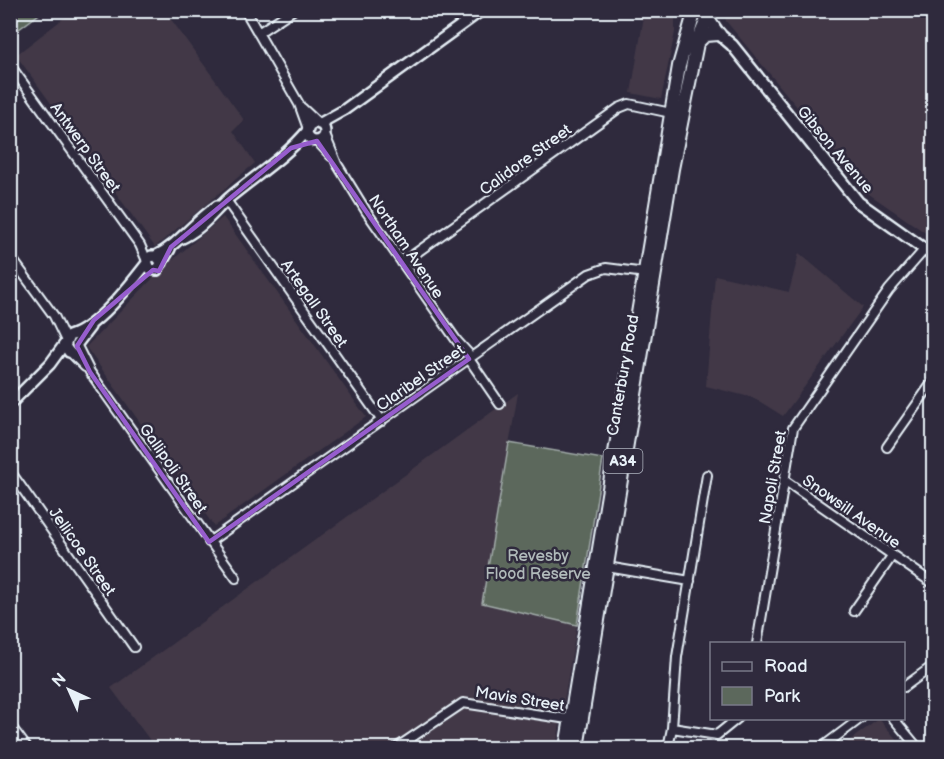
<svg xmlns="http://www.w3.org/2000/svg" width="944" height="759" font-family="'Balsamiq Sans',sans-serif">
<rect width="100%" height="100%" fill="#2f2a3d"/>
<filter id="ink" filterUnits="userSpaceOnUse"><feTurbulence type="fractalNoise" baseFrequency=".0167" numOctaves="2"/><feDisplacementMap in="SourceGraphic" scale="12" xChannelSelector="R" yChannelSelector="G"/><feConvolveMatrix kernelMatrix="1 2 1 2 8 2 1 2 1" color-interpolation-filters="sRGB"/></filter>
<g filter="url(#ink)">
<!-- built -->
<path fill="#423947" d="M73 11H165L244 120 233 131 255 163 155 247 16 55Z
M636 11H675V32L661 99 631 93 643 22Z
M724 11H933V238L869 194 726 21Z
M223 217 366 417 214 526 86 347 162 269Z
M799 253 863 307 783 416 754 398 706 386 715 275 789 292Z
M518 393 482 603 577 625 556 748H146L152 743 111 688Z
M879 719 904 748H839Z"/>
<!-- green -->
<path fill="#5c685c" stroke="#a2acaa" stroke-width="1.5" d="M11 10H43V11L11 35Z
M509 443 603 459 577 625 482 603Z"/>
<g fill="none" stroke-linecap="round" stroke-linejoin="round">
<!-- minor casing -->
<g stroke="#e8f1f8" stroke-width="12">
<path id="minor" d="M245 10 299 104 308 129
M258 33 293 10
M10 65 140 245 147 261
M933 71 934 72
M302 108 318 123
M325 135 337 164 366 211 457 341 468 353 469 359 500 404
M317 141 331 156
M226 200 382 421
M10 256 54 316 66 341
M402 263 619 108 629 104 671 113
M77 346 90 372 236 578
M70 352 85 367
M887 447 934 380
M10 471 134 647
M784 480 934 584
M209 542 589 274 606 268 646 273
M607 567 690 581
M854 611 892 556
M757 644 793 428 889 290 924 250
M904 687 934 665
M893 718 918 748
M10 725 27 748
M672 728 717 735 738 718
M396 748 463 703 574 720
M668 748 672 728 677 657 707 475
M821 748 861 718"/>
</g>
<!-- tertiary casing -->
<g stroke="#e8f1f8" stroke-width="14">
<path id="tertiary" d="M307 132a9 9 0 1 1 18 0a9 9 0 1 1-18 0Z
M319 124 344 110 482 10
M180 239C202 230 213 212 230 197 255 176 287 156 308 130
M155 256C180 244 194 221 217 206
M162 263 156 256H151L147 261 150 269 157 270 170 249
M77 344 90 327
M69 352 65 346 69 336C96 329 130 285 147 263
M10 404 50 364 66 342"/>
</g>
<!-- secondary casing -->
<g stroke="#e8f1f8" stroke-width="15">
<path id="secondary" d="M703 10 719 34 732 45 858 202 934 256"/>
</g>
<!-- trunk casing -->
<g stroke="#e8f1f8" stroke-width="16">
<path id="trunk" d="M697 43 705 35 719 34
M566 748 679 66 695 10
M577 748 672 169 697 43 711 10"/>
</g>
<!-- minor -->
<use href="#minor" stroke="#2f2a3d" stroke-width="8"/>
<!-- tertiary -->
<use href="#tertiary" stroke="#2f2a3d" stroke-width="9"/>
<!-- secondary -->
<use href="#secondary" stroke="#2f2a3d" stroke-width="10"/>
<!-- trunk -->
<use href="#trunk" stroke="#2f2a3d" stroke-width="12"/>
</g>
</g>
<!-- marked area -->
<path fill="none" stroke="#965dcd" stroke-width="4.5" stroke-linejoin="round" d="M317 141 469 359 209 542 90 372 77 346 94 320 153 270 159 271 171 247 291 148Z"/>
<g text-anchor="middle" stroke-width="5" stroke-linejoin="round" paint-order="stroke">
<!-- shield labels -->
<rect fill="#2f2a3d" stroke="#b0b5c0" stroke-width="1.5" x="603.5" y="449" width="39" height="24" rx="4.5"/>
<g font-size="15" font-weight="bold" fill="#e8f1f8">
<text x="623" y="466">A34</text>
</g>
<!-- street labels -->
<g font-size="16" fill="#e8f1f8" stroke="#2f2a3d">
<text transform="translate(86 147) rotate(54)" y="6">Antwerp Street</text>
<text transform="translate(836 149) rotate(50)" y="6">Gibson Avenue</text>
<text transform="translate(525 159) rotate(-36)" y="6">Calidore Street</text>
<text transform="translate(407 246) rotate(56)" y="6">Northam Avenue</text>
<text transform="translate(315 303) rotate(55)" y="6">Artegall Street</text>
<text transform="translate(622 375) rotate(-80)" y="6">Canterbury Road</text>
<text transform="translate(420 377) rotate(-35)" y="6">Claribel Street</text>
<text transform="translate(174 468) rotate(55)" y="6">Gallipoli Street</text>
<text transform="translate(772 477) rotate(-80)" y="6">Napoli Street</text>
<text transform="translate(852 511) rotate(35)" y="6">Snowsill Avenue</text>
<text transform="translate(83 551) rotate(55)" y="6">Jellicoe Street</text>
<text transform="translate(520 698) rotate(9)" y="6">Mavis Street</text>
</g>
<!-- park labels -->
<g font-size="16" fill="#b0baba" stroke="#2f2a3d">
<text x="538" y="561">Revesby<tspan x="538" dy="18">Flood Reserve</tspan></text>
</g>
</g>
<!-- margin -->
<rect width="944" height="759" fill="none" stroke="#2f2a3d" stroke-width="36"/>
<rect x="18" y="18" width="908" height="723" fill="none" stroke="#e8f1f8" stroke-width="2" filter="url(#ink)"/>
<!-- legend -->
<rect x="710" y="642" width="195" height="78" fill="#2f2a3d" stroke="#797a88" stroke-width="1.5"/>
<rect x="722" y="662" width="30" height="9" fill="#2f2a3d" stroke="#797a88" stroke-width="1.5"/>
<text x="764" y="672" font-size="18" fill="#e8f1f8">Road</text>
<rect x="722" y="687" width="30" height="18" fill="#5c685c" stroke="#797a88" stroke-width="1.5"/>
<text x="764" y="702" font-size="18" fill="#e8f1f8">Park</text>
<!-- north arrow -->
<g transform="translate(69 690) rotate(315)" stroke="#2f2a3d" stroke-width="4.5" paint-order="stroke">
<path d="M0-4.5L10 22L0 15L-10 22Z" fill="#e8f1f8"/>
<text y="-9" font-size="16" font-weight="bold" text-anchor="middle" fill="#e8f1f8">N</text>
</g>
</svg>
